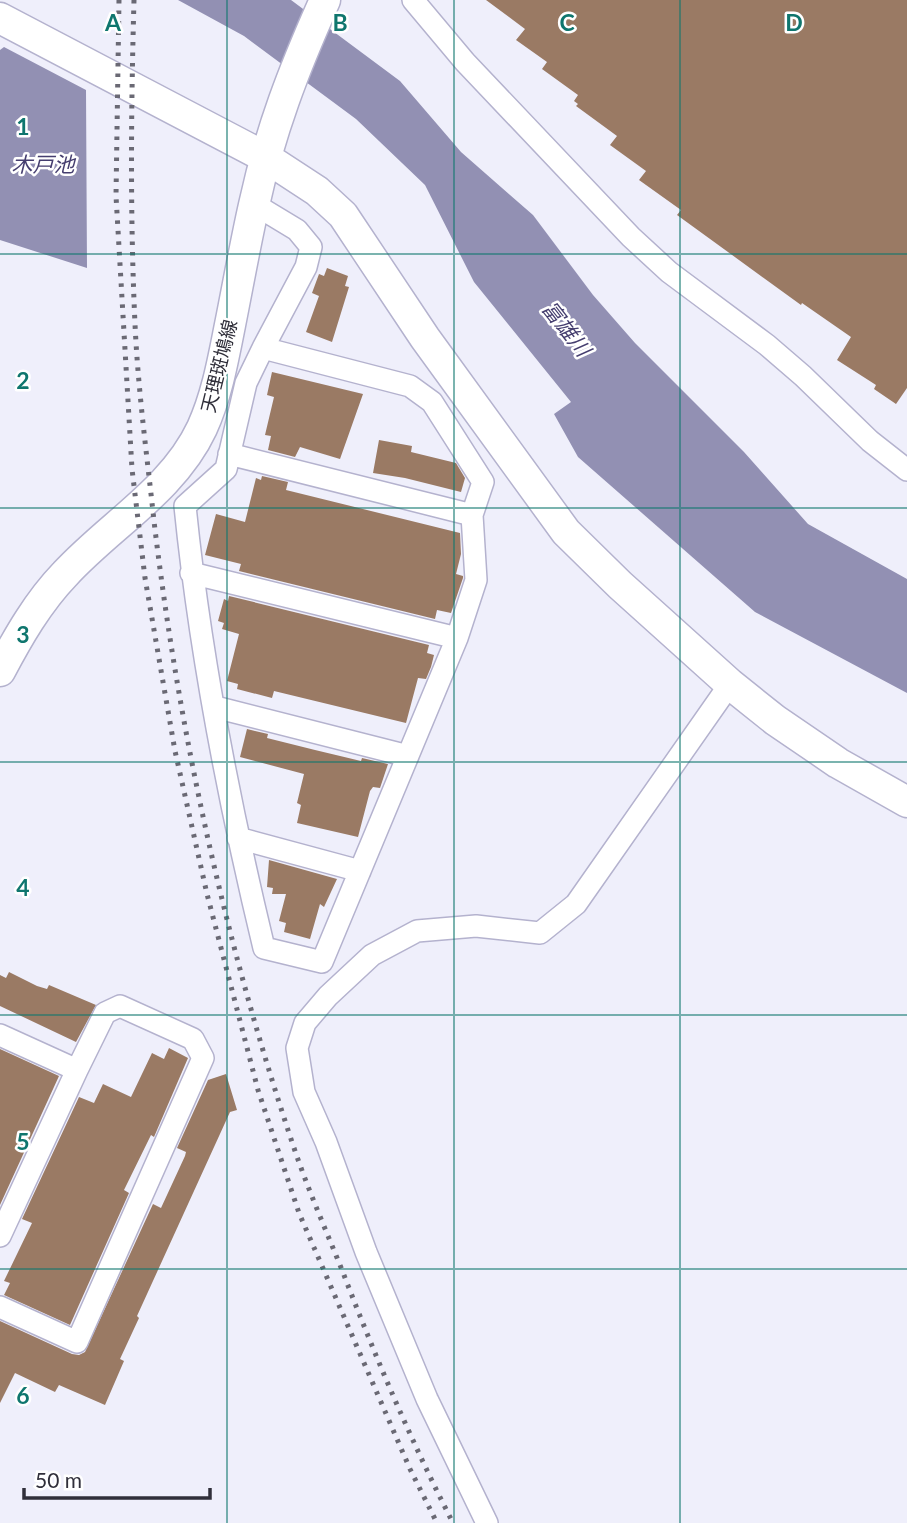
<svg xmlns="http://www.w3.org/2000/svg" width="907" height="1523" font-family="Lato,'Noto Sans JP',sans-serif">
<rect width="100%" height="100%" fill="#efeffb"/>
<!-- water -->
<path fill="#9290b3" d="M178 0H291L400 81 461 152 533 215 593 295 635 343 744 452 808 524 907 579V693L755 612 578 457 554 414 571 402 474 282 425 185 356 119 244 36Z
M4 47 86 90 87 268 0 240V50Z"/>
<!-- building -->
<path fill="#9a7a64" d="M486 0H907V388L896 404 874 389 876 385 837 360 851 337 802 303 801 305 677 215 681 210 639 180 646 171 610 145 617 136 576 106 578 104 574 101 578 95 542 69 547 62 516 40 525 29Z
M327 268 348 276 345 286 349 287 332 342 306 332 319 296 312 293 319 274 324 276Z
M272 372 363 394 340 459 300 447 295 457 268 450 271 436 265 435 274 397 267 395Z
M379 440 412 446 411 452 456 463 465 478 461 492 405 478 373 473Z
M262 476 288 482 286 490 460 533 461 554 456 574 463 576V578L451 613 437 610 435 619 239 571 241 564 205 555 216 514 245 522 256 478 261 480Z
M229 596 429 645 427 653 434 655 431 667 426 679 418 678 406 723 274 691 272 698 237 689 238 684 227 681 239 634 222 629 224 623 218 621 224 599 228 601Z
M247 729 268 734 267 738 315 750 361 761 362 758 388 764 380 788 373 787 370 791 358 837 297 823 301 805 297 803 304 774 240 757Z
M269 860 337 879 324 907 320 904 310 939 284 932 286 923 279 921 286 894H272L273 888 267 887Z
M9 972 37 986 47 989 49 985 96 1005 76 1042 0 1006V975L6 978Z
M169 1048 188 1058 154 1137 151 1135 124 1190 129 1193 70 1325 4 1295 10 1283 4 1281 32 1223 22 1219 79 1097 94 1103 103 1084 131 1097 152 1053 164 1059Z
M0 1049 59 1076 0 1205Z
M226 1074 237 1110 230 1112 137 1316 139 1318 120 1359 124 1361 105 1405 59 1385 55 1392 15 1373 0 1403V1321L72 1354 79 1355 85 1352 153 1204 161 1208 185 1156 186 1152 177 1148 208 1080Z"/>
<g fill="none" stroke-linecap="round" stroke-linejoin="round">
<!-- street casing -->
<g stroke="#b4b2ce" stroke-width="24">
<path id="street" d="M413 0 465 62 631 237 669 272 767 345 803 376 870 441 907 470
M254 204 297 230 311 247 306 267 263 348 410 386 432 402 483 482 472 515 476 580 457 638 322 962 264 948C229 803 200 655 185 506L226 469 246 383 263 348
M229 454 472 515
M191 573 457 638
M215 707 408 756
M238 838 360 871
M0 1035 77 1070 105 1013 120 1006 193 1039 203 1058 77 1342 0 1307
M0 1236 77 1070
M487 1523 427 1399 366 1252 326 1142 304 1092 297 1048 305 1023 328 996 372 955 417 931 476 926 540 933 576 904 730 684"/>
</g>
<!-- secondary casing -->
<g stroke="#b4b2ce" stroke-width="33">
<path id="secondary" d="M0 18 265 157 317 191 343 215 425 338 566 532 620 585 730 684 775 720 838 763 907 802
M0 671C18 637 38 602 65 574 110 525 173 490 202 428 217 395 223 360 230 325 238 285 245 245 254 205 270 131 294 69 325 0"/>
</g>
<!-- street -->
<use href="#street" stroke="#fff" stroke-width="21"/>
<!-- secondary -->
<use href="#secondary" stroke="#fff" stroke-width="30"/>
<!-- rail -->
<path stroke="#6a6974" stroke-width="5" stroke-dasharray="3.5 7" stroke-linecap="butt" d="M119 0 116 196 132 469 145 578 175 751 207 894 258 1090 299 1213 410 1469 437 1523
M134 0C131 108 130 216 135 324 138 390 147 456 154 521 179 733 225 942 293 1145 307 1187 325 1228 342 1270 375 1356 411 1441 453 1523"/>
</g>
<!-- grid -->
<path fill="none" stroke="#0f766e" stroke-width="2" stroke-opacity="0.55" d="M227 0V1523M454 0V1523M680 0V1523M0 254H907M0 508H907M0 762H907M0 1015H907M0 1269H907"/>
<g text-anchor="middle" stroke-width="5" stroke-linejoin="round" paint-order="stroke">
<!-- street labels -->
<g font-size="19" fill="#302f3a" stroke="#fff">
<text transform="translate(219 366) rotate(-76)" y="7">天理斑鳩線</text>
</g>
<!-- water labels -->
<g font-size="21" font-style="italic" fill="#453e6f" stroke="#fff">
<text x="43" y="172">木戸池</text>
<text transform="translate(566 329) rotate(52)" y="7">富雄川</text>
</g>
</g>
<g font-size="23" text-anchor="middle" font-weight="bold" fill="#0f766e" stroke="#fff" stroke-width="5" stroke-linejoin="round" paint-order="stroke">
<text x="113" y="31">A</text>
<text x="340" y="31">B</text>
<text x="567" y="31">C</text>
<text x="794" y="31">D</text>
<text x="23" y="135">1</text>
<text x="23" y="389">2</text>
<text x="23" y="643">3</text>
<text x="23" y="896">4</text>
<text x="23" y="1150">5</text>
<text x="23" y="1404">6</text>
</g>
<!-- scale -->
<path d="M24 1488v10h186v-10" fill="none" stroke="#302f3a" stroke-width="3.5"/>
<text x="35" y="1488" font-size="21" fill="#302f3a" stroke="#ffffff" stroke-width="5" paint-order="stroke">50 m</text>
</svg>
